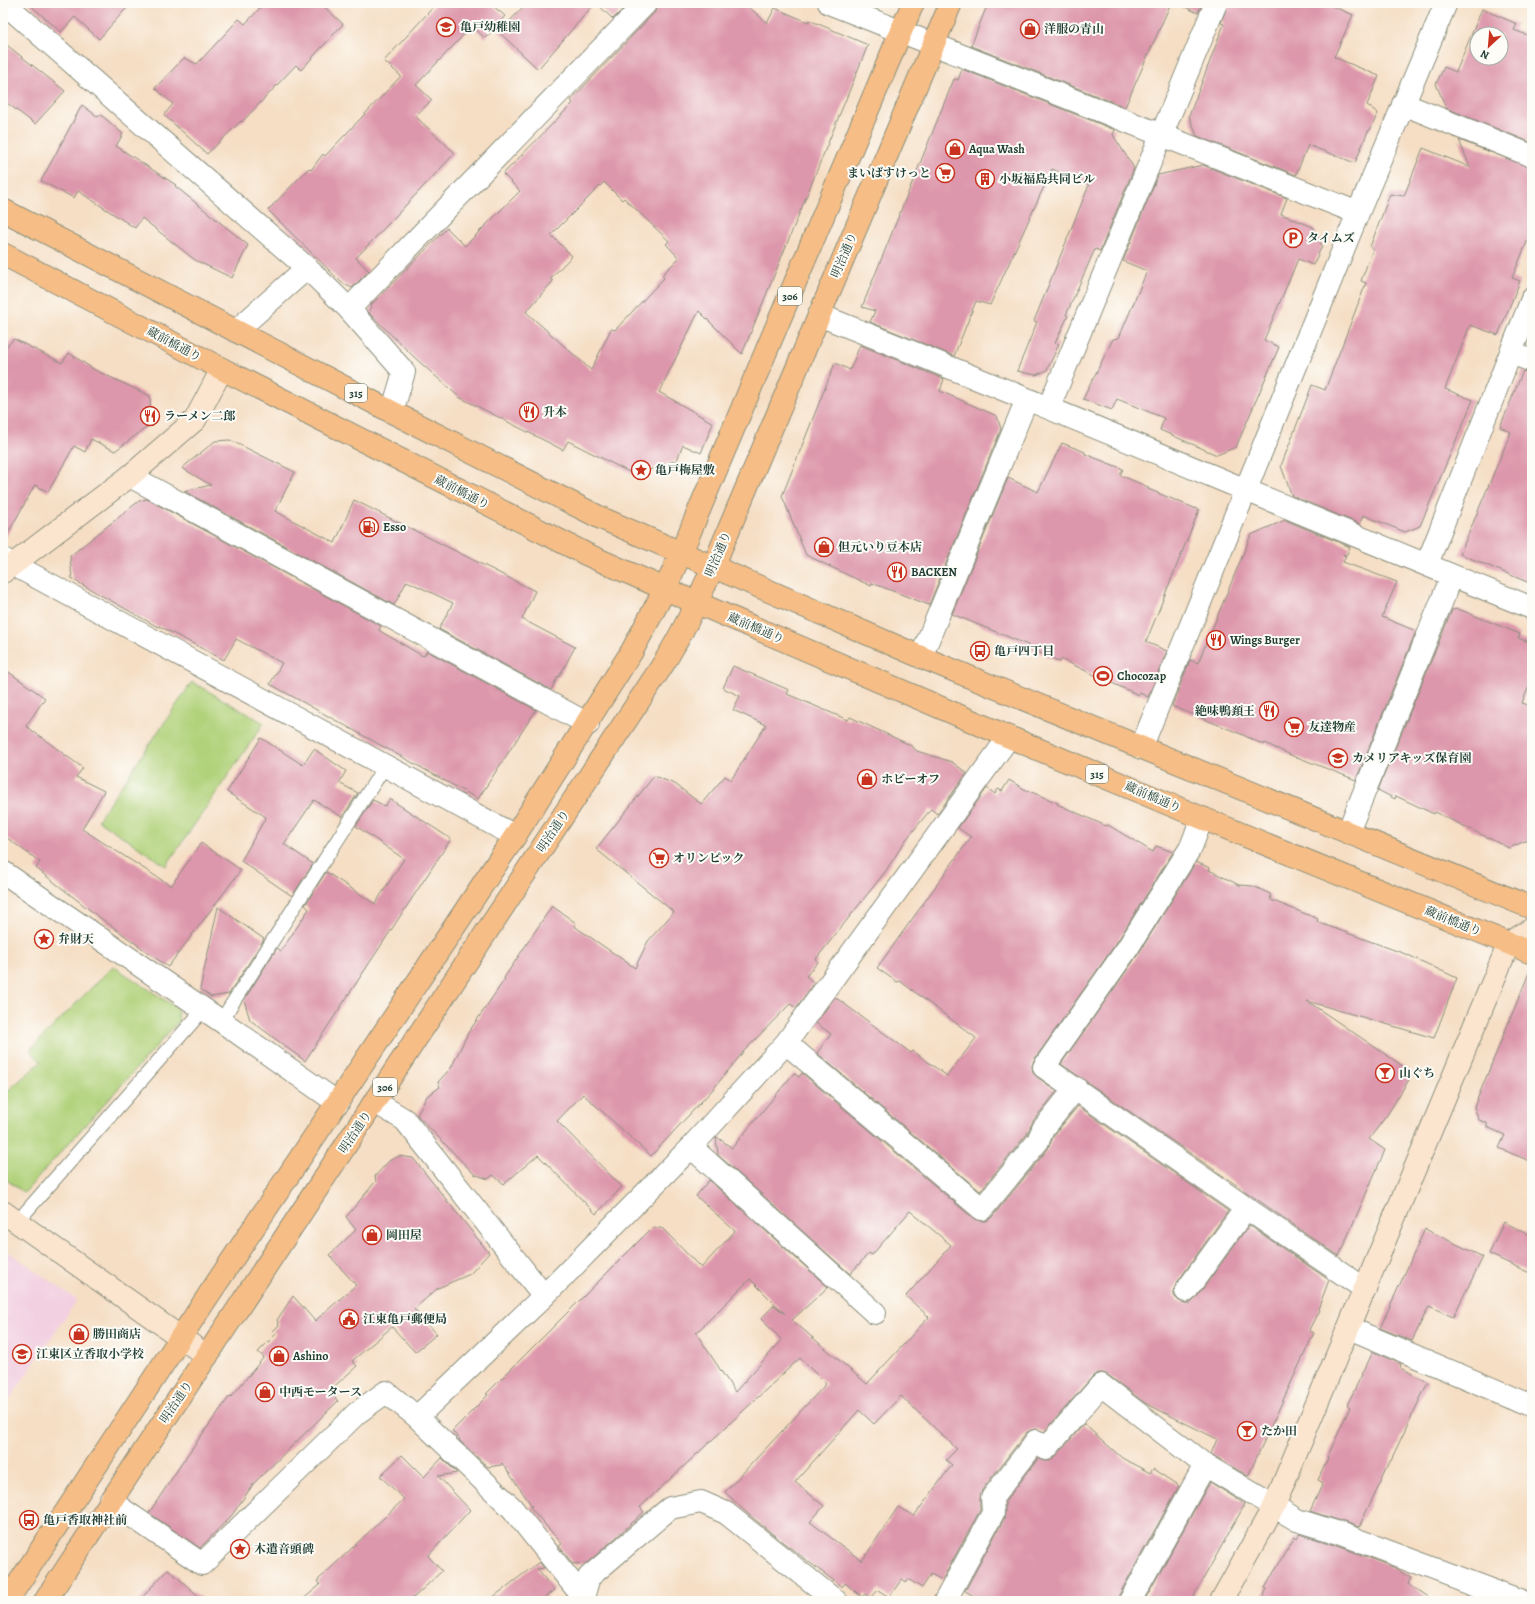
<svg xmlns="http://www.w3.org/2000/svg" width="1535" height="1604" font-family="Alegreya,'Noto Serif JP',serif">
<rect width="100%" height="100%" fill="#fdfcf7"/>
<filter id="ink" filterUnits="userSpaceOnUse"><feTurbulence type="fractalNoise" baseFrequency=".025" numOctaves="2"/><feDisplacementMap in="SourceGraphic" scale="8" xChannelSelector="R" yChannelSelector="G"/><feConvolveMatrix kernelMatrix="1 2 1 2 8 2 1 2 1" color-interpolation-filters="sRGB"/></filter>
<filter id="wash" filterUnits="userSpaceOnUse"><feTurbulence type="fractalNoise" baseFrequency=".012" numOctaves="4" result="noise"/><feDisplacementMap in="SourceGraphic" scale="16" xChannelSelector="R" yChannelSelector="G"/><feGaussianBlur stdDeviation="0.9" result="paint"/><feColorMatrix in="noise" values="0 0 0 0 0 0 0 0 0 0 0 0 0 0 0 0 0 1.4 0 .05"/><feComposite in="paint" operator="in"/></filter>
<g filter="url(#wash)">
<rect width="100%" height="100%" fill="#f5dec4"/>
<!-- built -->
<path fill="#f2cfe1" d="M3 1248 77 1300 3 1409Z"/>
<!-- green -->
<path fill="#b1d27a" stroke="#688857" d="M192 682 264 723 166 866 98 820Z
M113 966 177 1008 179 1021 24 1193 3 1177V1095L41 1062 30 1050Z"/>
<g id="blocks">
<!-- building -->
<path fill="#dd97ac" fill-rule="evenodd" d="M28 3H131L99 39 75 17 61 32Z
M265 3H320L343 24 301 70 296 65 242 122 241 121 207 154 164 115 173 104 155 88 184 58 197 64 239 19 245 24Z
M437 3H493L492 5 505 16 485 38 472 26 416 85 432 100 415 116 455 153 356 258 369 271 352 288 342 283 268 210 309 168 311 170 323 154 325 156 401 76 384 61Z
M527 3H595L538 69 499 32Z
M596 3H629L613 19Z
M658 3H744L767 23 775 8 808 22 809 20 868 45 742 354 699 311 659 392 713 423 701 453 683 445 677 460 635 475 568 441 563 450 459 397 414 357 369 313 371 305 447 228 465 246 520 191 503 174 573 103 571 100 655 12ZM604 182 622 200 624 198 669 241 666 244 679 258 662 275 664 278 615 330 611 329 591 370 526 312 553 281 550 279 572 256 551 235Z
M988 3H1171L1125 107 971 46Z
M1176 3H1202L1198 13Z
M1228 3H1325L1353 15 1334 57 1379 76 1367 105 1378 113 1370 130 1368 131 1355 163 1308 145 1296 175 1197 136 1189 116 1224 24 1221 23Z
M1482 9 1517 24 1514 30 1532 37V143L1446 108 1436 84 1444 67 1456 72ZM1477 34H1501V58H1477Z
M3 42 65 91 35 124 3 100Z
M962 69 1115 130 1113 135 1134 168 1100 251 1095 249 1066 315 1068 316 1055 343 1059 344 1047 370 1036 375 1017 371 1037 322 1034 321 1089 185 1052 169 990 305 976 301 954 356 870 322 875 311 862 307 954 79 958 80Z
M82 105 98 117 100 114 123 134 116 146 176 185 175 186 248 245 232 278 195 260 142 218 135 228 78 191 74 198 41 181Z
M1459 140 1532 168V230L1512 278 1520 281 1498 335 1470 325 1445 389 1473 400 1420 526 1405 532 1363 515 1360 524 1292 496 1281 466 1312 385 1325 390 1366 283 1361 281 1373 249 1370 247 1390 194 1404 196 1423 148 1470 167Z
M1203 165 1287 198 1281 214 1313 227 1322 246 1313 265 1298 259 1264 340 1279 347 1236 447 1217 455 1160 430 1164 418 1117 399 1112 410 1083 399 1113 339 1119 338 1147 271 1123 261 1158 175Z
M14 339 62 363 69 353 93 369 150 396 151 424 115 451 91 439 85 452 74 446 48 492 35 485 3 542V350Z
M860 345 944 379 940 391 997 416 1001 429 929 605 872 583 871 586 806 555 782 496 835 363 850 370Z
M1523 371 1532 373V584L1460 554 1511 432 1500 427Z
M230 440 295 472 275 511 335 543 354 500 535 591 522 619 575 647 559 677 558 676 551 690 439 629 453 603 407 581 394 605 184 491 211 485 182 468 215 441Z
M1062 443 1085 452V454L1123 469 1120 475 1148 487V489L1199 510 1146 642 1167 651 1148 697 1140 693 1139 695 1107 681 1061 659 1060 662 1027 647 1028 645 952 614 1008 478 1038 492Z
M147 499 381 626 379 630 380 631 421 655 424 656 427 651 536 710 478 799 270 684 282 663 236 639 224 660 159 626 158 627 72 579 70 556 139 501Z
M1285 520 1350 547 1347 554 1343 555 1346 556 1343 562 1397 582 1382 617 1416 631 1356 780 1297 757V758L1265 743 1264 745 1241 734 1172 706 1190 660 1198 663 1251 535Z
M1458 609 1520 634 1518 638 1532 643V679L1522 703 1532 706V838L1509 848 1435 812 1434 814 1396 796 1395 799 1378 790 1452 610Z
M733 666 789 690 787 694 848 720 850 717 910 745 917 751 952 762 967 773 937 814 931 809 905 841 885 872 816 959 818 962 806 976 814 983 796 1008 790 1004 744 1051 714 1088 651 1156 583 1094 557 1121 622 1187 596 1214 538 1155 504 1184 493 1175 488 1179 474 1174 417 1115 427 1096 440 1087 438 1082 451 1068 468 1033 505 979 504 978 552 906 576 923 574 926 635 968 648 941 674 912 596 849 654 776 675 784 701 804 725 776 731 780 766 725 733 710 740 696 723 688Z
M3 668 45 698 26 726 83 768 76 777 104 791 82 829 171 886 201 843 241 870 168 967 95 914 36 868 40 862 3 835Z
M261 738 303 765 314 749 346 771 339 783 358 793 342 817 314 800 284 844 313 864 292 896 241 861 266 817 227 792Z
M1009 780 1024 789 1058 803 1057 804 1106 826 1108 825 1153 852 1156 846 1173 852 1117 942 1034 1060 1032 1066 1033 1073 1037 1077 1057 1091 1033 1121 1027 1134 980 1191 817 1053 831 1034 816 1023 835 997 911 1053 913 1051 947 1076 976 1038 900 981 897 982 877 968 971 837 958 828 987 788 995 794 998 789 1002 791Z
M390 799 451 839 305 1061 250 1020 244 1000 277 948 281 951 309 909 305 905 326 872 375 904 404 859 356 826 373 800 385 806Z
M1196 862 1210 868 1209 870 1239 885 1253 886 1270 894 1271 900 1318 919 1317 922 1408 955 1457 978 1434 1038 1307 1001 1413 1073 1387 1115 1369 1139 1385 1150 1339 1256 1061 1064 1137 956Z
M218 907 264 939 229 994 211 997 200 989Z
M1531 968H1532V1162L1499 1148 1505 1135 1487 1127V1123L1479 1120 1474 1107Z
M794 1073 799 1077 802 1073 974 1219 980 1221H987L992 1217 1048 1149 1054 1135 1078 1106 1228 1211 1176 1284 1174 1290V1296L1179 1301 1185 1303H1191L1196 1298 1249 1225 1329 1280 1318 1309 1319 1310 1309 1330 1314 1333 1248 1476 1211 1454 1217 1439 1145 1403 1108 1375 1103 1373H1097L1092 1377 1044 1432 1037 1429 1031 1430 1026 1433 982 1490 980 1499V1510L942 1580 931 1574 922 1588 908 1579 906 1582 902 1579 889 1597 878 1590 871 1598 865 1594 862 1597 845 1583 842 1587 780 1540 747 1513 725 1492 826 1384 800 1358 640 1507 644 1512 612 1541 587 1563 573 1564 559 1546 562 1544 530 1507 532 1506 502 1463 501 1465 488 1467 459 1440 460 1439 452 1431 488 1395 486 1394 652 1228H662L701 1268 735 1231 696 1196 709 1180 828 1287 792 1320 867 1384 929 1317 906 1296 951 1245 910 1211 872 1255 869 1253 850 1274 718 1155 716 1138 717 1137 732 1148ZM750 1279 785 1314 774 1305 761 1319 782 1340 735 1392 696 1333ZM901 1396 957 1449 946 1460 952 1465 914 1516 898 1507 862 1561 810 1522 824 1506 795 1482 859 1410 874 1424Z
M399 1156 413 1158 489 1253 470 1274 438 1288 414 1309 437 1334 415 1352 392 1327 352 1361 357 1366 329 1391 338 1401 254 1483 232 1515 200 1548 149 1513 188 1454 230 1396 231 1397 264 1357 258 1352 276 1334 273 1331 279 1325 277 1320 293 1296 315 1321 356 1285 329 1255 356 1230 346 1217 376 1181 375 1176 389 1161Z
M1504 1222 1532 1236V1274L1489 1254Z
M1425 1229 1483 1257 1453 1317 1429 1306 1412 1341 1380 1328Z
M1373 1352 1401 1364 1400 1368 1428 1382 1359 1527 1310 1511 1323 1483 1318 1480 1328 1458H1327L1350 1407 1347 1405Z
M1084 1424 1122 1458 1150 1473 1153 1469 1179 1486 1119 1595 1118 1601H983L965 1591 1004 1519 1005 1512V1502L1038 1459 1044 1461H1050L1055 1457Z
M402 1455 424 1477 442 1458 457 1473 438 1476 470 1510 428 1556 442 1571 410 1601H301L320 1585 317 1581 404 1499 380 1476Z
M1210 1482 1245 1504 1191 1601H1144Z
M1300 1534 1335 1545 1394 1567 1412 1577 1408 1584 1433 1601H1260L1267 1589 1265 1588 1280 1561 1295 1537 1297 1539Z
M539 1562 544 1568 537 1569 554 1590 540 1601H488Z
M168 1569 204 1601H139Z"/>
</g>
</g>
<g filter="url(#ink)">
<use href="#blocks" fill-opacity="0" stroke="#8a8e7c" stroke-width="1"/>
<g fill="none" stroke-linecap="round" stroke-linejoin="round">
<!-- lane casing -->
<g stroke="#8a8e7c" stroke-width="15">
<path id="lane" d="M221 1021 385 766
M17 1222 203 1010"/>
</g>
<!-- street casing -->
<g stroke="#8a8e7c" stroke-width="24">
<path id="street" d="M4 3 307 268 349 309 404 372 392 412
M829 3 1358 213
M1403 104 1532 156
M349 309 646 3
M819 315C1058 409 1294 512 1532 608
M236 331 307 268
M1511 353 1532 361
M1049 407 1216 3
M130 476 588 724
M3 559 515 836
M1427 564 1532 299
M921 657 1027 399
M1141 748 1358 213 1446 3
M1202 818 1191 847 1127 949 1044 1067 1246 1208 1365 1289
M1348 832 1452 576
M3 872 221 1021 338 1103
M786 1043 982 1209 1038 1141 1043 1129 1076 1088
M375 1102 405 1120 544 1296
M691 1147 875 1313
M1186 1291 1246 1208
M1349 1328 1532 1406
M417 1417 544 1296 691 1147 786 1043 1009 737
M110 1501 202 1564 357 1413 386 1392 417 1417 512 1508 583 1597
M582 1601 589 1577 670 1508 701 1502 726 1513 836 1601
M945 1601 993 1513 992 1498 1036 1441 1046 1449 1101 1385 1205 1465 1297 1520 1339 1533 1520 1601
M1130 1601 1205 1465"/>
</g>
<!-- secondary casing -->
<g stroke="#8a8e7c" stroke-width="24">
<path id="secondary" d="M3 572 130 476 195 420 222 369
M3 1212 207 1356
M1221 1601 1274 1506 1509 943 1532 929"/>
</g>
<!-- primary casing -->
<g stroke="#8a8e7c" stroke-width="24">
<path id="primary" d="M3 210 392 412 601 518 921 657 1532 908
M3 254 222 369 588 555 697 603 1009 737 1202 818 1532 953
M7 1601 210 1293 515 836 632 651 665 589 681 553 913 3
M45 1601 662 666C682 634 698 601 713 567L951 3"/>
</g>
<!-- lane -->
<use href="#lane" stroke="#fff" stroke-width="13"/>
<!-- street -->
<use href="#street" stroke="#fff" stroke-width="22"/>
<!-- secondary -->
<use href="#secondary" stroke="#fbe5cf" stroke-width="22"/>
<!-- primary -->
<use href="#primary" stroke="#f6be86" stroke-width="22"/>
</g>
</g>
<!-- icons -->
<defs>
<g id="school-ring" transform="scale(1)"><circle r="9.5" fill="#fdfcf7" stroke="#c8321e" stroke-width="1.5"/><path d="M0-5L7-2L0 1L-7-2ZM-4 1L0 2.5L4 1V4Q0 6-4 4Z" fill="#c8321e"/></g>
<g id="shop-ring" transform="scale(1)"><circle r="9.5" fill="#fdfcf7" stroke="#c8321e" stroke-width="1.5"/><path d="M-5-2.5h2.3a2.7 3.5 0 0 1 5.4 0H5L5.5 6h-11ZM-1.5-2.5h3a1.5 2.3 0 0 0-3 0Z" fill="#c8321e"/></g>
<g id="supermarket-ring" transform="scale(1)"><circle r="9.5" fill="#fdfcf7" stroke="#c8321e" stroke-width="1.5"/><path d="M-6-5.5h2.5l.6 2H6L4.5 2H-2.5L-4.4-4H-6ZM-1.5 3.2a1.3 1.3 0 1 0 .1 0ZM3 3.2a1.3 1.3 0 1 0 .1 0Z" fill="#c8321e"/></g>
<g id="building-ring" transform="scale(1)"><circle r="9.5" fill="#fdfcf7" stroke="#c8321e" stroke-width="1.5"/><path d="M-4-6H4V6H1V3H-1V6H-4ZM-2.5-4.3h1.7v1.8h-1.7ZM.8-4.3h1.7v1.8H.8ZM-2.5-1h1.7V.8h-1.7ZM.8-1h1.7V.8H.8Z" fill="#c8321e"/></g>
<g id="parking-ring" transform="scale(1)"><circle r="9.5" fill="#fdfcf7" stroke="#c8321e" stroke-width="1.5"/><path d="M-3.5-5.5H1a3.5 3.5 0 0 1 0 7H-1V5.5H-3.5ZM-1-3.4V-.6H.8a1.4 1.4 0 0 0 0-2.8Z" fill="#c8321e"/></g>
<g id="restaurant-ring" transform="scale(1)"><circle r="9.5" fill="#fdfcf7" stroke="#c8321e" stroke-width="1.5"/><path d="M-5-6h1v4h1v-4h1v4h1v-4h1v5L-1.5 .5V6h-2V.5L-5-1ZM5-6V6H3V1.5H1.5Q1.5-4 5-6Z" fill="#c8321e"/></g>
<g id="sight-ring" transform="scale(1)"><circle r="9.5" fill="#fdfcf7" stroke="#c8321e" stroke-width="1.5"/><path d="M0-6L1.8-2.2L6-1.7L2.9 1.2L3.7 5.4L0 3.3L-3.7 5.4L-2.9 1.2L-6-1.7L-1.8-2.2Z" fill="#c8321e"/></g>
<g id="fuel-ring" transform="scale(1)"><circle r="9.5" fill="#fdfcf7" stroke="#c8321e" stroke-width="1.5"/><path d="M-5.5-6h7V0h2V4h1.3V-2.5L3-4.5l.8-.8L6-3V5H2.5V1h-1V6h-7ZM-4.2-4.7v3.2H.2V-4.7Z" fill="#c8321e"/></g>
<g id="bus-ring" transform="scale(1)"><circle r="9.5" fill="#fdfcf7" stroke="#c8321e" stroke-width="1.5"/><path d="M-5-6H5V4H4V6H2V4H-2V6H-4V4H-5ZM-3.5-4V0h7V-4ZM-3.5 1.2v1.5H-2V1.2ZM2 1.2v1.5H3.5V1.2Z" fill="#c8321e"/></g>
<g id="stadium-ring" transform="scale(1)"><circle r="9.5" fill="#fdfcf7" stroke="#c8321e" stroke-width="1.5"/><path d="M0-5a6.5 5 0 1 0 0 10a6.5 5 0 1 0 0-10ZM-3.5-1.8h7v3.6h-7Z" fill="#c8321e"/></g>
<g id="bar-ring" transform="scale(1)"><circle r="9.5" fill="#fdfcf7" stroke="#c8321e" stroke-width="1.5"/><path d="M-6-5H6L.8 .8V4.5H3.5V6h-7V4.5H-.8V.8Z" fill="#c8321e"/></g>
<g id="civic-ring" transform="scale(1)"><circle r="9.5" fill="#fdfcf7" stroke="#c8321e" stroke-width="1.5"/><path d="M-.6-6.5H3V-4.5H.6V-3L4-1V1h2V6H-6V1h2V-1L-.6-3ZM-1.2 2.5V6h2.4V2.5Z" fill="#c8321e"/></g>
</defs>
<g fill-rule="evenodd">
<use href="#school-ring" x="446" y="27"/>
<use href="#shop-ring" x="1030" y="29"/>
<use href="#shop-ring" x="955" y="149"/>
<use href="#supermarket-ring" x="945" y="173"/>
<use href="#building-ring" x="985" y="179"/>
<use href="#parking-ring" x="1293" y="238"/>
<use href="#restaurant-ring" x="529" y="412"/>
<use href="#restaurant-ring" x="150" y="416"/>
<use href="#sight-ring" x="641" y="470"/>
<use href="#fuel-ring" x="369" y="527"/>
<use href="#shop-ring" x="824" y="547"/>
<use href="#restaurant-ring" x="897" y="572"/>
<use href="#restaurant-ring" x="1216" y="640"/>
<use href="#bus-ring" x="980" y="651"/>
<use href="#stadium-ring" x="1103" y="676"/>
<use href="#restaurant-ring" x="1269" y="711"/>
<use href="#supermarket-ring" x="1294" y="727"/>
<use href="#school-ring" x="1338" y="758"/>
<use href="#shop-ring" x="867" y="779"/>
<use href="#supermarket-ring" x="659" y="858"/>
<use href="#sight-ring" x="44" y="939"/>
<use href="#bar-ring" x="1385" y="1073"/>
<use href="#shop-ring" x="372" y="1235"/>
<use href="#civic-ring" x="349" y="1319"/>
<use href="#shop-ring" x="79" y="1334"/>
<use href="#school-ring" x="22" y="1354"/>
<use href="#shop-ring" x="279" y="1356"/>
<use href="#shop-ring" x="265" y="1392"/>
<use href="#bar-ring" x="1247" y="1431"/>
<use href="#bus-ring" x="29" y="1520"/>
<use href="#sight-ring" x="240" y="1549"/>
</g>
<g text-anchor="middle" stroke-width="4" stroke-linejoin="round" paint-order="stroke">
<!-- shield labels -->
<g fill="#fdfcf7" stroke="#62766e" stroke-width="1">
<rect x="778" y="287" width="24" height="18" rx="3"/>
<rect x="345" y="384" width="22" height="18" rx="3"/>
<rect x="1086" y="765" width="22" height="18" rx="3"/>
<rect x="373" y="1078" width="24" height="18" rx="3"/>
</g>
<g font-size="11" font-weight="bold" fill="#1f3d34">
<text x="790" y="300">306</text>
<text x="356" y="397">315</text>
<text x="1097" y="778">315</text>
<text x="385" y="1091">306</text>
</g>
<!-- poi labels -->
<g font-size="12" font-weight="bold" fill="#1f3d34" stroke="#fdfcf7" text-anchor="start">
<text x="460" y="31">亀戸幼稚園</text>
<text x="1044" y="33">洋服の青山</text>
<text x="969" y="153">Aqua Wash</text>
<text x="931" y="177" text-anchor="end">まいばすけっと</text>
<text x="999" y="183">小坂福島共同ビル</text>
<text x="1307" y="242">タイムズ</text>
<text x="543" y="416">升本</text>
<text x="164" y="420">ラーメン二郎</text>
<text x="655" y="474">亀戸梅屋敷</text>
<text x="383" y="531">Esso</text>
<text x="838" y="551">但元いり豆本店</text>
<text x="911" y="576">BACKEN</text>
<text x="1230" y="644">Wings Burger</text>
<text x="994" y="655">亀戸四丁目</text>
<text x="1117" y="680">Chocozap</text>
<text x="1255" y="715" text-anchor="end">絶味鴨頚王</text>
<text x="1308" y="731">友達物産</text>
<text x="1352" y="762">カメリアキッズ保育園</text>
<text x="881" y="783">ホビーオフ</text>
<text x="673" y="862">オリンピック</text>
<text x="58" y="943">弁財天</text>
<text x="1399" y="1077">山ぐち</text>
<text x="386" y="1239">岡田屋</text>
<text x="363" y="1323">江東亀戸郵便局</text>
<text x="93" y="1338">勝田商店</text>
<text x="36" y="1358">江東区立香取小学校</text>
<text x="293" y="1360">Ashino</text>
<text x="279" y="1396">中西モータース</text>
<text x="1261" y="1435">たか田</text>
<text x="43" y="1524">亀戸香取神社前</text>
<text x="254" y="1553">木遣音頭碑</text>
</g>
<!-- street labels -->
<g font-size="12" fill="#1f3d34" stroke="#fdfcf7">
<text transform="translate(844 255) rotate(-67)" y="4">明治通り</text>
<text transform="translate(174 344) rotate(28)" y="4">蔵前橋通り</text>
<text transform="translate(462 492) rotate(27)" y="4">蔵前橋通り</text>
<text transform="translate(718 554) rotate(-67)" y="4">明治通り</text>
<text transform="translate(756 628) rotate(23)" y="4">蔵前橋通り</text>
<text transform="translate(1153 797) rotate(23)" y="4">蔵前橋通り</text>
<text transform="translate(553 831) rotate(-56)" y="4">明治通り</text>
<text transform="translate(1453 921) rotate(22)" y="4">蔵前橋通り</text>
<text transform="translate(355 1132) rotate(-56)" y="4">明治通り</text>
<text transform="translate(176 1402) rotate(-56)" y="4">明治通り</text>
</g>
</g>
<!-- margin -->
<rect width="1535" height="1604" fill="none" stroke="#fdfcf7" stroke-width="16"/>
<!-- north arrow -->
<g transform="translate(1489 46) rotate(206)"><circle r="19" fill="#fdfcf7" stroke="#a4b0a9"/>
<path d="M0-3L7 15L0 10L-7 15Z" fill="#c8321e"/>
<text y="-6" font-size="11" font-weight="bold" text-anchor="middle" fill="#1f3d34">N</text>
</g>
</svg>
